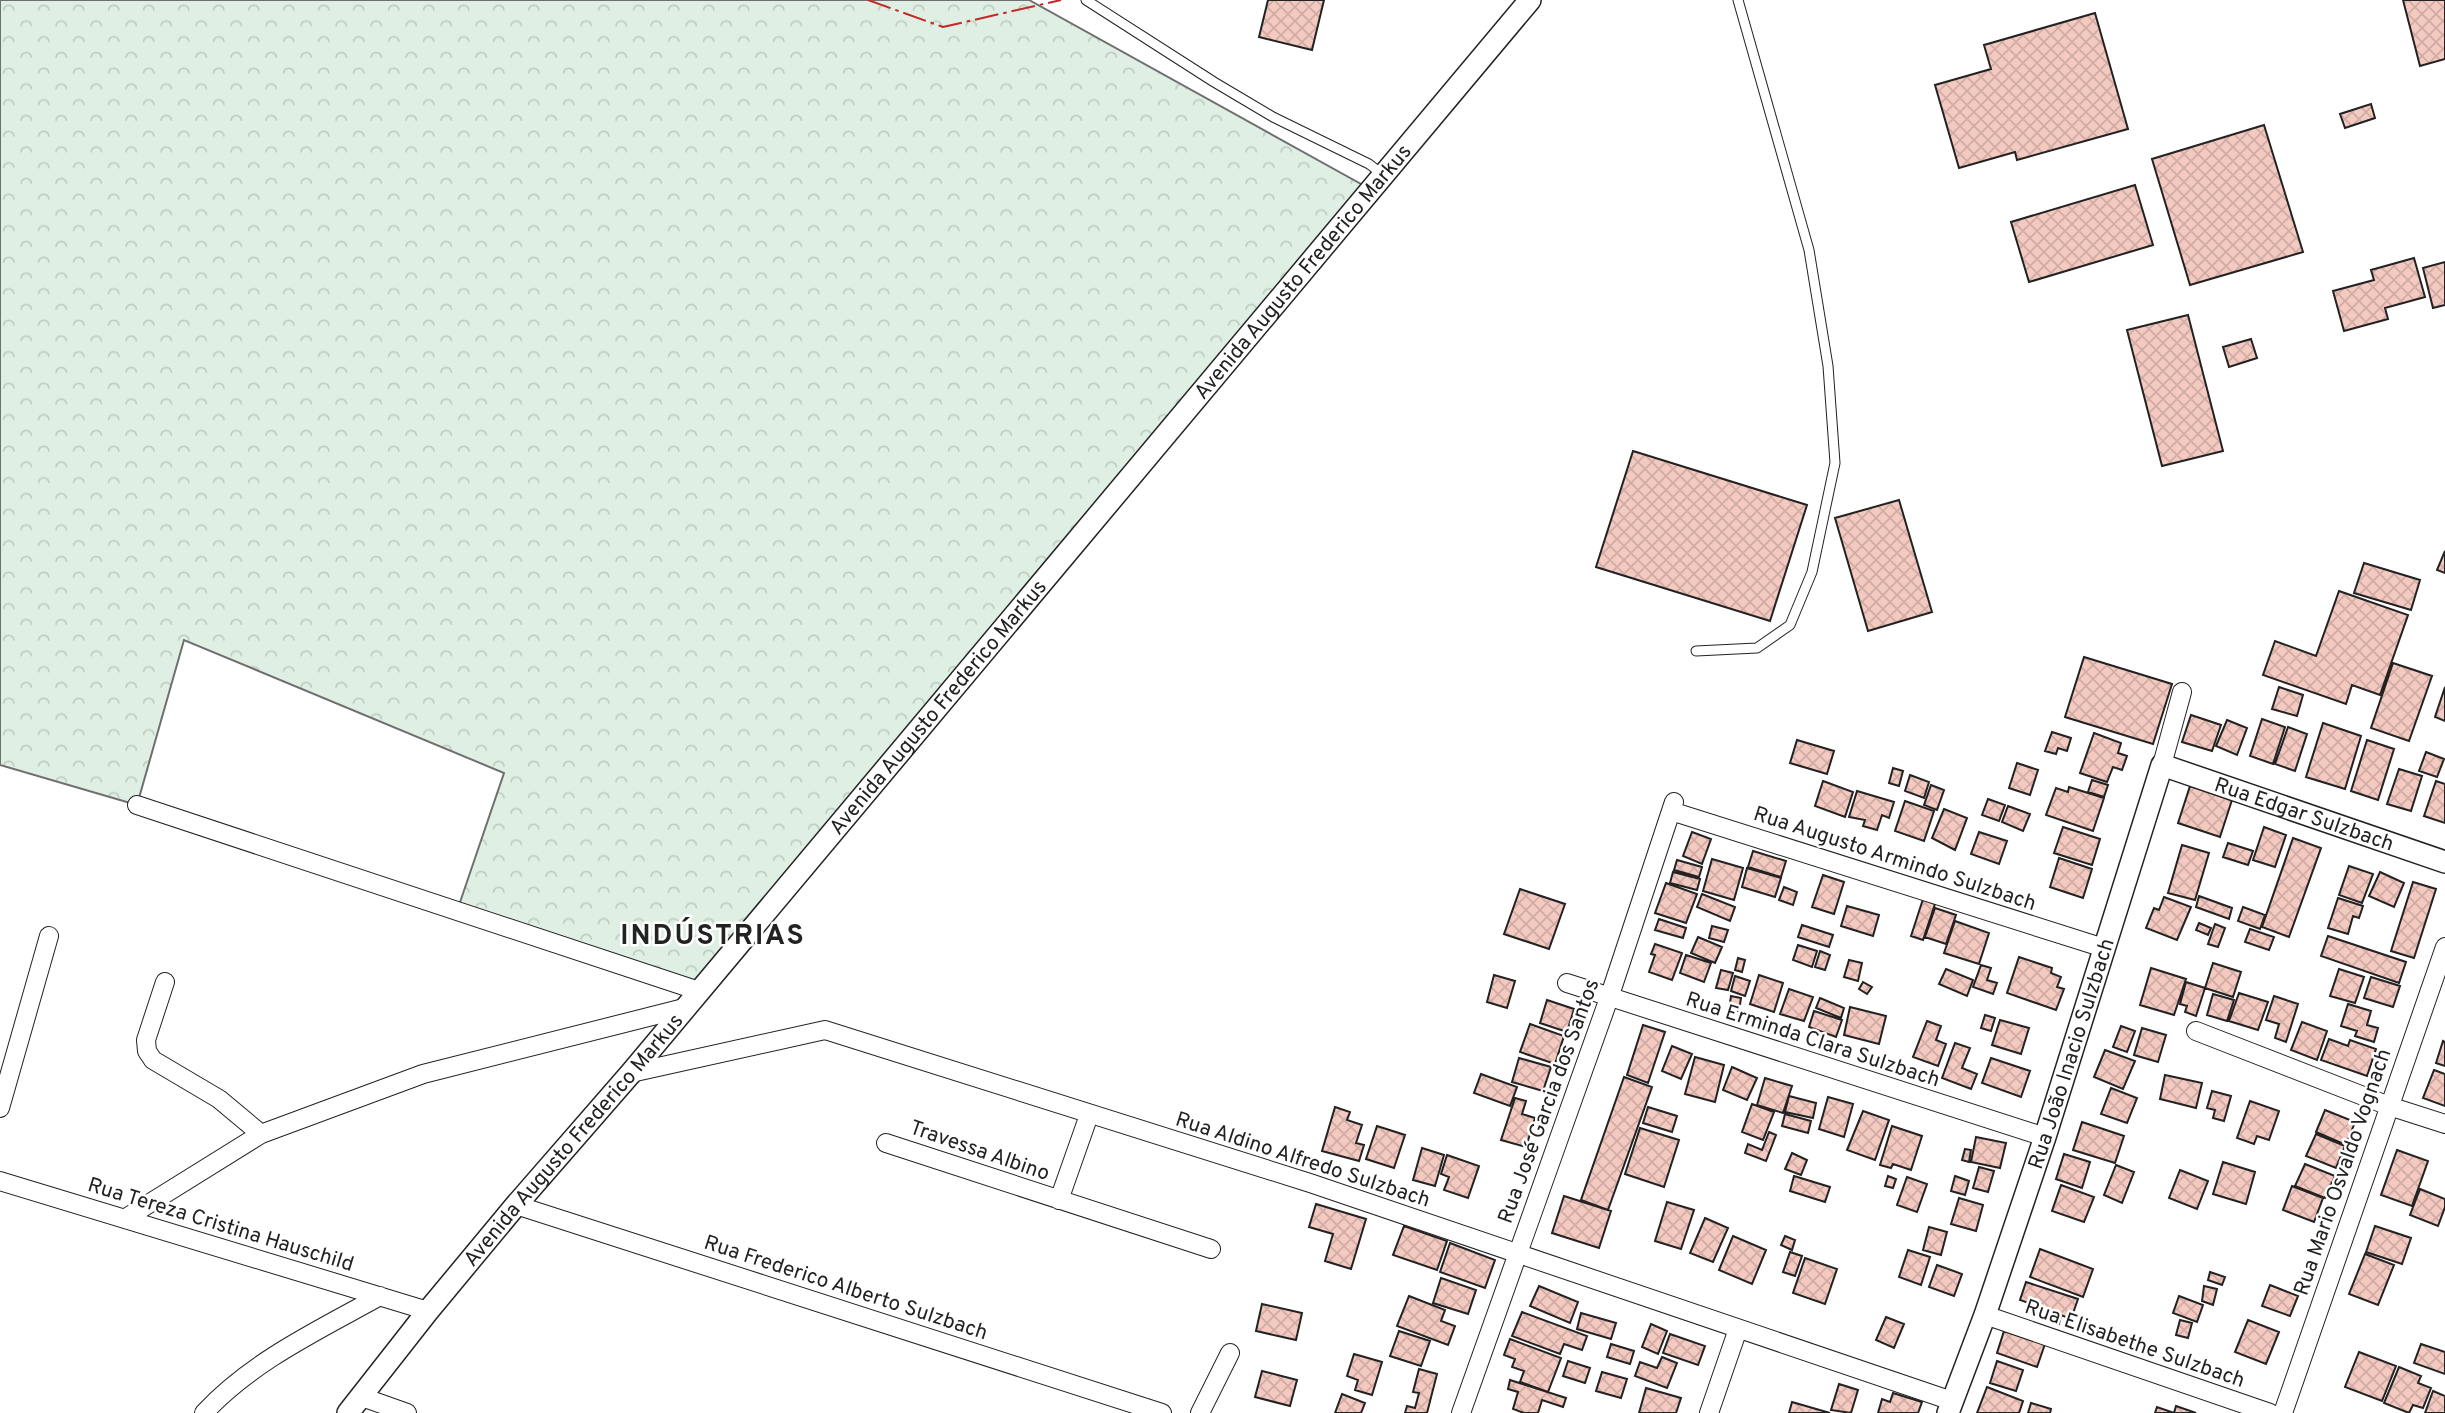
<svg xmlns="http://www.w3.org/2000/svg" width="2445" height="1413" font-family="Overpass,sans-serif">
<defs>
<pattern id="forest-crowns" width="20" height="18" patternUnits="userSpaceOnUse" patternTransform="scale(1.75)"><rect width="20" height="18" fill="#e0efe3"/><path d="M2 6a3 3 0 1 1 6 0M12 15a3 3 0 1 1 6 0" fill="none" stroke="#c0cdc2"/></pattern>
<pattern id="building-cross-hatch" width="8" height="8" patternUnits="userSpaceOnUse" patternTransform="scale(1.75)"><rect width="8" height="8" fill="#f3c9c0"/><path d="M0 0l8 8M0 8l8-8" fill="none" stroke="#d0aca5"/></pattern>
</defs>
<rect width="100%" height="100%" fill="#fff"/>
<!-- forest -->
<path fill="url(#forest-crowns)" stroke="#6f6f6f" stroke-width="2" d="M0 0H1029L1370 189 699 991 457 911 504 773 184 640 137 805 0 765Z"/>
<!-- building -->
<path fill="url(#building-cross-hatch)" stroke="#222" stroke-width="2" d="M1268 0H1324L1312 50 1259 37Z
M2403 0H2445V59L2420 66Z
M2095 13 2128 129 2017 160 2015 152 1959 168 1935 85 1991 69 1984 45Z
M2371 104 2375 118 2345 128 2340 114Z
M2264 125 2303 252 2190 285 2152 159Z
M2135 185 2153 245 2029 282 2011 222Z
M2414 258 2425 297 2385 308 2388 319 2344 331 2333 291 2374 280 2371 270Z
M2445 262V305L2433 308 2423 268Z
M2188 315 2223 451 2162 466 2127 330Z
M2251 339 2257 358 2229 367 2223 347Z
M1633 451 1807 505 1770 621 1596 567Z
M1899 500 1932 612 1868 631 1835 518Z
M2445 551V573L2437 570Z
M2364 563 2420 580 2411 610 2354 593Z
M2339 591 2408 615 2380 695 2352 685 2346 704 2263 675 2275 641 2316 656Z
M2084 657 2172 684 2153 744 2065 717Z
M2393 663 2432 676 2409 741 2371 728Z
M2279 687 2303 695 2297 716 2272 709Z
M2445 687V721L2435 717Z
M2191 715 2221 725 2212 751 2182 742Z
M2262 719 2285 727 2273 764 2250 756Z
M2227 720 2247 728 2237 755 2216 746Z
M2323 723 2361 736 2345 789 2306 777Z
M2288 727 2307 734 2295 771 2275 764Z
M2052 732 2071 738 2067 751 2058 748 2056 754 2045 751Z
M2094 733 2121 743 2118 753 2127 756 2122 770 2113 767 2107 782 2080 773Z
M1797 740 1834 751 1827 774 1790 763Z
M2367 740 2394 749 2378 800 2351 791Z
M2426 752 2444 759 2437 777 2419 771Z
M2017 763 2038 770 2030 795 2009 788Z
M1893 768 1903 771 1899 786 1889 783Z
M2399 769 2422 776 2411 811 2387 804Z
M1910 775 1929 782 1924 798 1905 791Z
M2092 780 2108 785 2104 797 2088 792Z
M1823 781 1853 792 1845 817 1815 806Z
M2436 781 2445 784V823L2424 816Z
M1931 785 1944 790 1937 810 1924 805Z
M2190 786 2232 800 2220 837 2178 823Z
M2069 787 2104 798 2093 831 2046 815 2056 788 2068 792Z
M1857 791 1894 802 1889 818 1882 815 1877 830 1863 826 1865 820 1849 817Z
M1988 799 2005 805 1999 821 1982 815Z
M1905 801 1934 811 1924 841 1895 831Z
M2008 806 2030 814 2023 831 2002 822Z
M1944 809 1967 818 1955 850 1932 838Z
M2063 827 2100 839 2092 865 2054 853Z
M2264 827 2286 835 2275 867 2253 860Z
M1692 832 1711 839 1702 864 1683 856Z
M1979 832 2007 841 1999 864 1971 854Z
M2293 838 2321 848 2289 937 2262 927Z
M2228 843 2253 851 2248 865 2223 857Z
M2182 845 2209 853 2195 900 2168 893Z
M1753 851 1786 861 1781 877 1748 867Z
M2059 858 2092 869 2083 898 2050 887Z
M1712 859 1743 868 1734 900 1703 891Z
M1677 860 1702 867 1699 877 1674 870Z
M2349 866 2373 874 2362 903 2339 895Z
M1747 868 1781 878 1775 897 1742 887Z
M1673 872 1700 879 1697 890 1670 883Z
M2380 872 2404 883 2394 907 2369 896Z
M1823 875 1844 882 1834 914 1812 907Z
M2413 882 2436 889 2414 958 2391 951Z
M1666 883 1697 894 1686 923 1655 913Z
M1784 887 1797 892 1793 905 1779 900Z
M1520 889 1565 904 1549 949 1504 934Z
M1702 894 1735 907 1730 921 1697 907Z
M2199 896 2232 908 2229 919 2196 907Z
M2164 897 2191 907 2177 940 2146 928 2154 908 2159 910Z
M2338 898 2363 906 2359 918 2353 916 2348 934 2328 928Z
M1923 899 1935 904 1923 940 1911 936Z
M1847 906 1879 915 1873 936 1841 926Z
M2243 907 2265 915 2260 929 2238 921Z
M1935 908 1956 915 1946 944 1925 937Z
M1659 919 1686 928 1683 938 1655 930Z
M1955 921 1989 933 1979 964 1944 953Z
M2199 923 2211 928 2208 935 2196 930Z
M2215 924 2225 928 2218 947 2208 944Z
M1802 925 1833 935 1829 947 1798 937Z
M1712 926 1728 930 1724 942 1709 938Z
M2250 929 2274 937 2269 950 2245 942Z
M2328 936 2406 962 2399 983 2321 956Z
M1698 937 1722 947 1715 963 1691 953Z
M1655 944 1682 953 1672 980 1649 972 1655 955 1651 954Z
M1798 945 1817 951 1812 967 1793 960Z
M1820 951 1830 955 1825 970 1815 967Z
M1686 955 1711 963 1704 982 1680 973Z
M2019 957 2052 968 2051 973 2061 977 2057 987 2064 989 2056 1010 2007 993Z
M1738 958 1745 960 1742 972 1735 970Z
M1849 960 1862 963 1858 981 1844 977Z
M2213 963 2241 972 2233 997 2205 988Z
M1981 965 1991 968 1987 980 1997 983 1993 994 1973 987Z
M2151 968 2186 979 2174 1015 2140 1005Z
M1946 969 1973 980 1967 996 1939 984Z
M2339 969 2364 977 2355 1003 2330 996Z
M1721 970 1733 973 1728 990 1716 988Z
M1494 975 1515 981 1507 1008 1487 1002Z
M1759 975 1783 983 1774 1012 1750 1004Z
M1735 976 1750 981 1745 996 1731 991Z
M2371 977 2400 986 2393 1007 2364 998Z
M1863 982 1872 987 1867 994 1859 989Z
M2186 982 2205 988 2196 1016 2185 1012 2187 1006 2180 1004Z
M1789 989 1813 997 1804 1021 1780 1014Z
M2239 993 2268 1002 2258 1030 2229 1021Z
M2213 994 2234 1000 2227 1021 2207 1015Z
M1731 996 1741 998 1739 1011 1729 1009Z
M2274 996 2298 1004 2286 1042 2275 1038 2279 1024 2266 1020Z
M1820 998 1844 1008 1841 1018 1816 1008Z
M1547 1000 1574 1009 1567 1032 1540 1023Z
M2348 1004 2371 1011 2367 1025 2378 1028 2374 1042 2355 1036 2357 1031 2341 1026Z
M1850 1007 1886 1016 1879 1044 1844 1035Z
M1814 1011 1842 1020 1836 1037 1809 1027Z
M1985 1015 1995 1018 1991 1031 1981 1028Z
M2000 1020 2029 1028 2021 1054 1992 1045Z
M1927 1021 1941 1026 1936 1040 1946 1044 1938 1066 1913 1057Z
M2302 1022 2327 1031 2317 1060 2291 1050Z
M1530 1024 1564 1036 1555 1064 1520 1052Z
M1643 1025 1665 1032 1648 1083 1627 1075Z
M2121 1026 2135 1031 2127 1052 2113 1047Z
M2142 1028 2166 1035 2158 1062 2134 1055Z
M2329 1039 2348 1046 2350 1040 2376 1049 2367 1076 2321 1060Z
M2443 1041 2445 1042V1066L2436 1063Z
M1955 1043 1970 1048 1962 1068 1977 1074 1971 1089 1942 1078Z
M1672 1046 1692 1054 1681 1079 1662 1071Z
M2105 1050 2135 1061 2123 1089 2094 1077Z
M1695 1057 1724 1065 1715 1102 1685 1094Z
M1519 1058 1551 1067 1543 1091 1512 1082Z
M1991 1058 2030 1071 2021 1097 1982 1083Z
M1732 1067 1757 1078 1747 1100 1723 1090Z
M2434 1070 2445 1074V1106L2423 1098Z
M1481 1074 1517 1087 1510 1106 1474 1093Z
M2165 1075 2202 1083 2196 1108 2160 1099Z
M1624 1077 1652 1087 1608 1210 1581 1200Z
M1765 1078 1792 1086 1783 1113 1757 1105Z
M2111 1088 2137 1098 2127 1123 2101 1114Z
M2212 1091 2231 1096 2224 1121 2213 1118 2215 1110 2207 1108Z
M1789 1096 1816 1103 1813 1118 1785 1112Z
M1828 1097 1853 1104 1844 1137 1819 1129Z
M1515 1098 1526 1101 1522 1114 1535 1118 1526 1147 1501 1140Z
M2250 1101 2279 1111 2269 1140 2257 1136 2254 1144 2237 1138Z
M1752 1104 1774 1112 1763 1140 1742 1132Z
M1335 1107 1350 1112 1347 1120 1362 1125 1356 1143 1364 1145 1359 1161 1322 1151Z
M1648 1107 1677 1116 1672 1132 1643 1123Z
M2325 1110 2355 1122 2346 1145 2316 1132Z
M1863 1111 1889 1120 1875 1160 1847 1150Z
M1785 1114 1811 1121 1808 1133 1782 1126Z
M2082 1122 2124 1136 2115 1163 2073 1150Z
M1377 1126 1405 1135 1394 1168 1366 1159Z
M1892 1126 1922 1136 1911 1170 1893 1164 1891 1168 1880 1165Z
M1640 1128 1679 1140 1664 1187 1625 1174Z
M1769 1132 1776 1135 1766 1161 1745 1153 1748 1144 1762 1150Z
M2316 1134 2345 1146 2336 1168 2306 1156Z
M1976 1137 2006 1143 2000 1168 1971 1162Z
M1422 1148 1444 1155 1435 1186 1413 1180Z
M1965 1149 1971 1150 1969 1162 1962 1160Z
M2397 1150 2428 1161 2412 1206 2381 1195Z
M1792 1153 1807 1160 1801 1175 1785 1169Z
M2064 1154 2090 1162 2082 1188 2056 1179Z
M1447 1155 1479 1166 1468 1198 1444 1190 1449 1177 1441 1174Z
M2223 1162 2255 1172 2246 1204 2213 1194Z
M2305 1164 2335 1176 2325 1198 2295 1186Z
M2116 1165 2134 1172 2122 1203 2104 1195Z
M1979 1167 1994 1171 1988 1192 1973 1188Z
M2180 1170 2208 1181 2197 1209 2169 1198Z
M1794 1176 1830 1187 1825 1202 1790 1191Z
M1888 1176 1896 1179 1893 1188 1885 1186Z
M1955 1176 1969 1181 1965 1195 1951 1191Z
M1907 1177 1927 1184 1917 1212 1897 1205Z
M2061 1185 2094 1197 2084 1222 2052 1211Z
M2292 1186 2323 1198 2314 1222 2283 1210Z
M2420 1189 2445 1199V1207L2438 1226 2410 1215Z
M1564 1196 1611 1211 1599 1248 1552 1233Z
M1959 1198 1983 1205 1976 1231 1951 1224Z
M1667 1202 1694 1210 1681 1249 1655 1241Z
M1316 1204 1366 1219 1351 1269 1325 1261 1333 1234 1309 1227Z
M1705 1218 1728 1228 1713 1262 1690 1253Z
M1404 1226 1447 1241 1437 1270 1393 1255Z
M2375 1226 2411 1238 2402 1264 2366 1252Z
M1929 1227 1947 1232 1941 1255 1923 1250Z
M1733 1236 1766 1250 1752 1284 1719 1270Z
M1785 1236 1795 1240 1792 1250 1781 1245Z
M1450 1243 1495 1260 1485 1288 1440 1272Z
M2040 1249 2093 1269 2083 1297 2030 1277Z
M1908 1250 1930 1257 1921 1285 1899 1277Z
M1790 1252 1802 1256 1795 1276 1783 1272Z
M2365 1254 2394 1265 2378 1305 2349 1294Z
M1805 1258 1837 1269 1825 1304 1793 1293Z
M1937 1265 1962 1274 1954 1296 1929 1287Z
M2210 1272 2225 1277 2222 1285 2208 1280Z
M1441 1278 1476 1290 1468 1314 1433 1303Z
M2026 1282 2078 1299 2071 1319 2061 1315 2059 1324 2039 1317 2043 1308 2020 1300Z
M2270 1285 2298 1296 2290 1316 2262 1306Z
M1539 1286 1578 1302 1570 1323 1530 1306Z
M2204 1286 2217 1289 2213 1305 2202 1301Z
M1409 1296 1445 1310 1441 1321 1455 1326 1448 1345 1397 1326Z
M2179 1296 2203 1305 2197 1322 2173 1313Z
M1262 1304 1302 1313 1296 1340 1256 1331Z
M1522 1312 1587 1336 1582 1350 1564 1344 1560 1354 1512 1336Z
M1581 1313 1616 1323 1611 1339 1577 1329Z
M1886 1317 1904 1324 1894 1348 1876 1340Z
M2180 1320 2192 1323 2188 1338 2176 1335Z
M2248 1320 2279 1332 2266 1364 2235 1352Z
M1651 1324 1667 1331 1658 1354 1642 1347Z
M1399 1331 1430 1341 1421 1366 1390 1356Z
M2004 1331 2045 1344 2037 1367 1997 1353Z
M1670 1334 1705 1346 1698 1365 1663 1353Z
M1510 1339 1561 1358 1548 1392 1520 1382 1524 1371 1512 1367 1515 1359 1504 1355Z
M1611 1344 1634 1351 1630 1364 1607 1357Z
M2421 1344 2445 1352V1374L2414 1363Z
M2359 1352 2396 1366 2382 1401 2345 1387Z
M1354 1354 1382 1362 1372 1395 1355 1390 1358 1380 1347 1376Z
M1662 1357 1677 1363 1667 1388 1635 1376 1640 1362 1657 1368Z
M1568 1361 1590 1368 1585 1383 1563 1376Z
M1997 1361 2023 1370 2016 1391 1990 1383Z
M2399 1367 2421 1376 2418 1383 2431 1388 2423 1408 2413 1405 2409 1413 2384 1403Z
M1419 1369 1437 1374 1427 1413H1405L1407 1406 1415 1408 1419 1393 1413 1392Z
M1262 1371 1297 1380 1290 1406 1255 1397Z
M1602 1372 1627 1379 1621 1398 1596 1391Z
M1510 1380 1566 1398 1563 1407 1542 1400 1538 1413H1524L1513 1409 1518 1392 1508 1389Z
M1839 1384 1858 1390 1851 1413 1831 1410Z
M1987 1387 2023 1401 2019 1413H1977Z
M1646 1388 1681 1398 1676 1413H1639Z
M2433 1391 2445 1396V1413H2425Z
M1893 1393 1922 1402 1918 1413H1878L1882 1399 1890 1402Z
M1342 1394 1365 1403 1361 1413H1335Z
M1792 1402 1830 1413H1789Z
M2031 1403 2051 1409 2050 1413H2028Z
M2176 1406 2196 1413H2155L2157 1407 2174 1413Z"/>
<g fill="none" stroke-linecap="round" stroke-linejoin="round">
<!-- service casing -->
<g stroke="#222" stroke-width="11">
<path id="service" d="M1086 0 1214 82 1273 117 1369 164 1382 174
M1696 651 1757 648 1790 625 1812 572 1835 463 1828 366 1809 250 1738 0"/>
</g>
<!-- minor casing -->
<g stroke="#222" stroke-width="20">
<path id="minor" d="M2162 765 2182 692
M137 805 699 991
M1671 811 2104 948
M165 982 146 1040 147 1051 153 1060 219 1099 261 1134
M1567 983 2045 1137
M2196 1031 2389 1106 2445 1124
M631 1073 825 1030 1310 1183 1952 1401
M0 1108 49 936
M886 1143 1211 1249
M0 1181 428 1311
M1059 1200 1089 1115
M516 1205 1162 1413
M126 1218 261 1134 423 1074 684 1008
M1985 1315 2270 1413
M362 1397 407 1413
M204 1413C252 1361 319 1330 380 1296
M1200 1413 1230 1353
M1461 1413 1609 998 1674 802
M1709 1413 1738 1329
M2283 1413 2445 947"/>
</g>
<!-- tertiary casing -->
<g stroke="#222" stroke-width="24">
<g id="tertiary">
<path id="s1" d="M348 1413 428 1311 516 1205 631 1073 1530 0"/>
<path id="s2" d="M1948 1413 1985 1315 2045 1137 2162 765 2445 862"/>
</g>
</g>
<!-- service -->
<use href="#service" stroke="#fff" stroke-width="9"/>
<!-- minor -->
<use href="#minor" stroke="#fff" stroke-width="18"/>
<!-- tertiary -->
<use href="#tertiary" stroke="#fff" stroke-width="21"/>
<!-- power -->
<path stroke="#c62828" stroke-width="2" stroke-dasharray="24 5 3.5 5" stroke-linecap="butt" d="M868 0 943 27 1061 0"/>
</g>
<g text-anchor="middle" stroke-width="5" stroke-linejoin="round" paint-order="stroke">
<!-- street labels -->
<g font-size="21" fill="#222" stroke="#fff">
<text dy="7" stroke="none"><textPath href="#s1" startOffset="1488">Avenida Augusto Frederico Markus</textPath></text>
<text dy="7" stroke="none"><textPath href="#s1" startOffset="920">Avenida Augusto Frederico Markus</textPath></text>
<text dy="7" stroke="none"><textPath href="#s2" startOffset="833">Rua Edgar Sulzbach</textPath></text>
<text transform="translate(1895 858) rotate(18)" y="7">Rua Augusto Armindo Sulzbach</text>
<text transform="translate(1813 1039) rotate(18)" y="7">Rua Erminda Clara Sulzbach</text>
<text dy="7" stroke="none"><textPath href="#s2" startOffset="380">Rua João Inacio Sulzbach</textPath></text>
<text transform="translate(1548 1101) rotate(-70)" y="7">Rua José Garcia dos Santos</text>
<text dy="7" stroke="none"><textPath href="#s1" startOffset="354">Avenida Augusto Frederico Markus</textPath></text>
<text transform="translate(980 1150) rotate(19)" y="7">Travessa Albino</text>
<text transform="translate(1303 1159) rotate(18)" y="7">Rua Aldino Alfredo Sulzbach</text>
<text transform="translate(2342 1172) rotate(-71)" y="7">Rua Mario Osvaldo Vognach</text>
<text transform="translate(221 1224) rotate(17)" y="7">Rua Tereza Cristina Hauschild</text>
<text transform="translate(846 1287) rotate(18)" y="7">Rua Frederico Alberto Sulzbach</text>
<text transform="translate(2135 1343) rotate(19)" y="7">Rua Elisabethe Sulzbach</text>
</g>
<!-- district labels -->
<g font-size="28" font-weight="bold" letter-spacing="2" fill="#222" stroke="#fff">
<text x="713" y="944">INDÚSTRIAS</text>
</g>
</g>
</svg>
